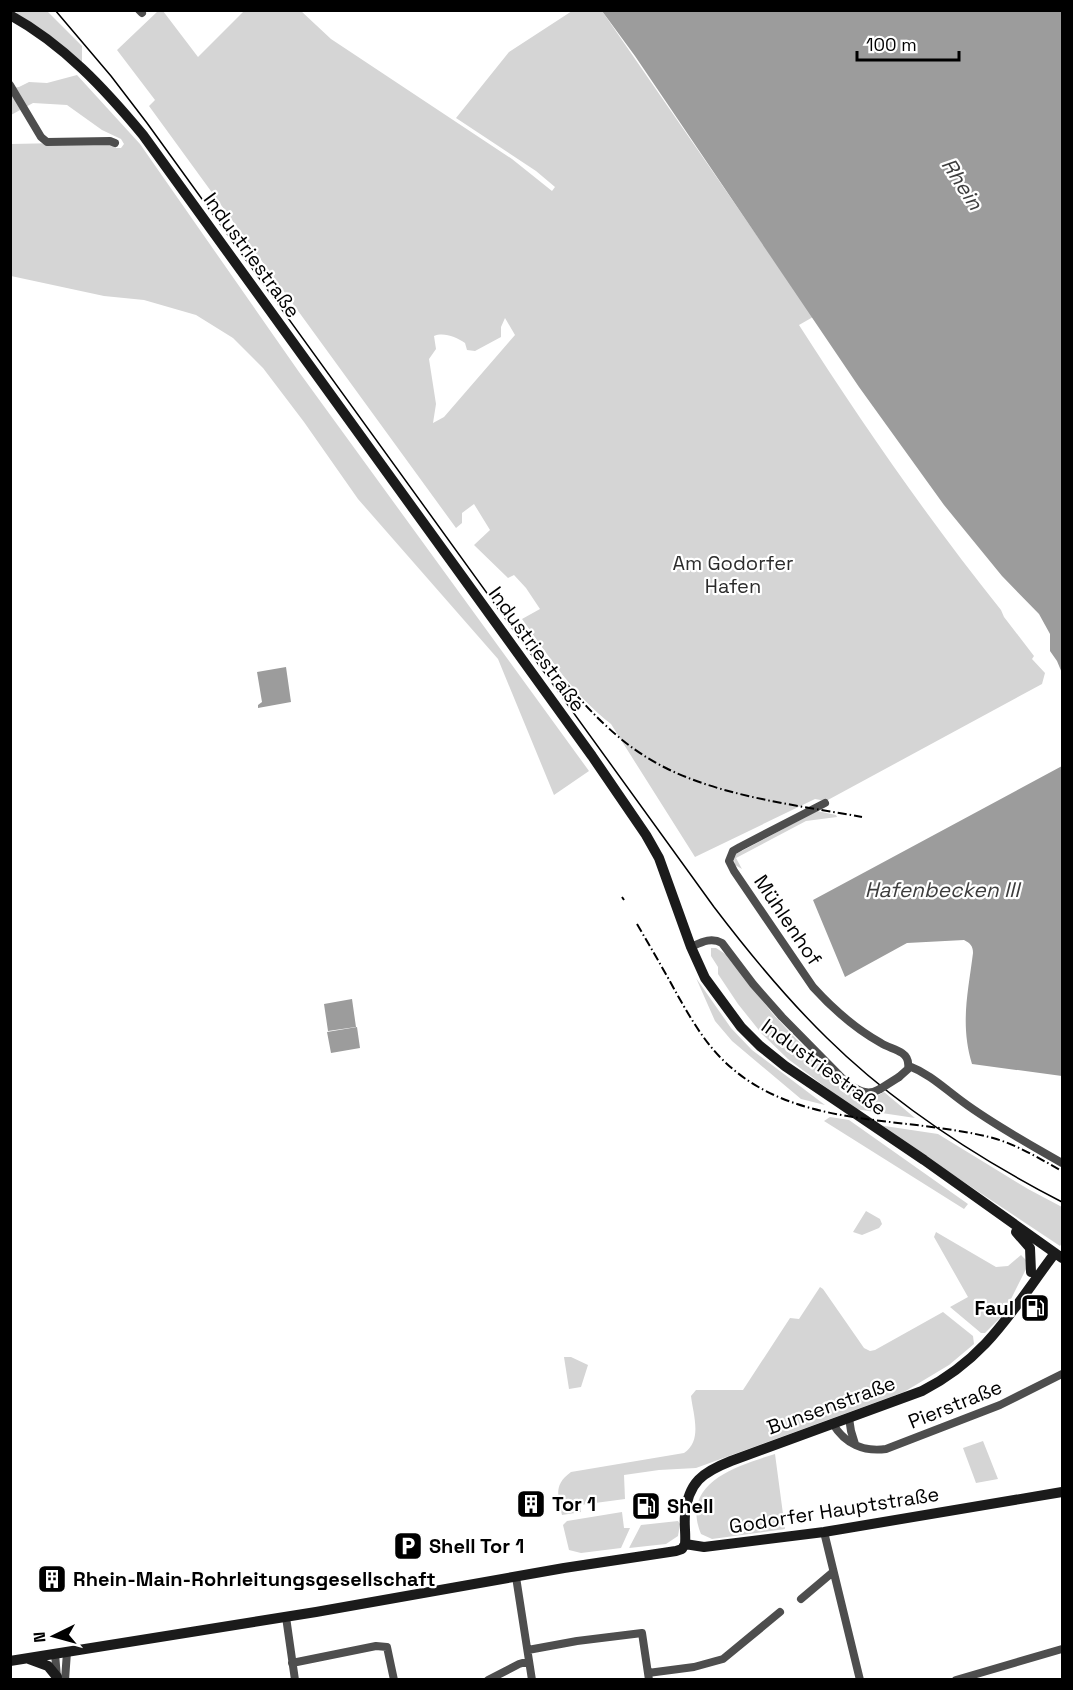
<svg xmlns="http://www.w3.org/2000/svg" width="1073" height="1690" font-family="'Space Grotesk',sans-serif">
<rect width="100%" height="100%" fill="#fff"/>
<!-- green -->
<path fill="#d5d5d5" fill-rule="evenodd" d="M16 11H47L82 46V63L17 14Z
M158 11H163L198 57 244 11H301L331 39 512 159 552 191 555 187 536 171 456 118 509 52 572 11H602L813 317 799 325C862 423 928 519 1001 610L1004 617 1034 656 1032 659 1045 673 1042 684 826 801 815 799 695 857 611 724C574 695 549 657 522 619L540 609 526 588 514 575 508 578 474 545 490 530 474 504 462 513V523L456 528 149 106 155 100 117 50ZM505 318 515 335 444 417 433 423 436 404 429 359 436 349 434 336C444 332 456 337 465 343L467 350 475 351 501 337V327Z
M77 75 140 144 299 372 589 771 554 795 498 659 358 499 304 422 263 368 233 338 196 315 144 300 104 296 11 276V144L108 142 116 148H121L124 144 121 139 102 130 67 105 33 103 11 115V88L19 87 29 82 47 83Z
M817 811 836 815 837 817 806 821 736 858 742 869 735 865 734 860 736 854Z
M711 948H716L727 955 772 1013 827 1072 862 1104 884 1092 915 1118 855 1109 788 1059 762 1034 738 1004 718 974V967L711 956Z
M696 978 731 1028 752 1050 825 1105 801 1099 732 1041 715 1021Z
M830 1117 849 1120 968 1204 964 1209 824 1121Z
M878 1125 938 1134 1028 1189 1062 1207V1243L1060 1246Z
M866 1211 880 1219 882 1224 879 1228 862 1235 853 1232Z
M936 1232 996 1267 1008 1266 1021 1255 1026 1260V1269L1003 1315 985 1333H981L950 1307 968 1297 934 1237Z
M820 1287 823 1289 864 1348 870 1351 875 1350 943 1312 973 1336 974 1344 949 1365 904 1392 696 1468 659 1470 624 1475 625 1499 580 1505 581 1512 562 1515C558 1496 553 1485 571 1472L684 1453C703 1441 693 1414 691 1396L696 1390H743L790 1318 799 1319Z
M564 1357H571L588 1365 581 1387 569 1389Z
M983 1441 998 1479 976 1483 963 1448Z
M775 1454 785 1529 712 1539 701 1534C680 1483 736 1466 775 1454Z
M622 1512 624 1528H630L621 1548 581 1553 569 1550 563 1525 567 1521Z
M678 1521 680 1524 678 1536 666 1544 629 1548 641 1525Z"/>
<!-- water -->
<path fill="#9c9c9c" d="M602 11H1061L1062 62V673L1057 661 1050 651V634L1039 614 1002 576 944 505 859 387 635 56Z
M286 667 291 702 258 708V705L262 702 257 672Z
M1062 766V1076L972 1064C960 1024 968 993 973 953 973 946 970 943 964 940L907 943 845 977 813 900Z
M352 999 356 1027 328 1031 324 1004Z
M357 1027 360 1048 331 1053 327 1032Z"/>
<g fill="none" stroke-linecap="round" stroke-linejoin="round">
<!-- street -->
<path stroke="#4e4e4e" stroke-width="8" d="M139 10 142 13
M10 85 41 137 47 142 110 141 115 143
M825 803 740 847 733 851 729 861 734 871 813 987C833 1009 854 1028 881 1043 887 1047 896 1049 902 1053 908 1057 909 1063 908 1069L899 1077
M691 947C702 942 711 937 722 943L753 984 782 1017 849 1085C860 1091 868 1096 880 1089
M909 1066C930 1074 945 1089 963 1102 994 1125 1029 1144 1062 1163
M849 1418 851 1431 855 1444
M833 1424C845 1444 864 1452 886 1449L1000 1405 1062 1374
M824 1532 860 1680
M516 1577 532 1680
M801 1599 833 1572
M286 1617 295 1680
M528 1650 577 1641 642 1633 649 1680
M55 1654 57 1677
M292 1663 376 1646 387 1647 394 1680
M648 1673 694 1667 723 1659 780 1612
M65 1680 67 1652
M488 1680 519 1664 529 1661
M956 1680 1062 1649"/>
<!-- secondary -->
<path stroke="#1b1b1b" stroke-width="10" d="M10 15C64 45 104 88 143 135L592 756 646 835 659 858 691 947 705 978 741 1027 760 1046 785 1066 924 1160 1062 1258
M1016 1232 1030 1248 1031 1272
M685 1544C686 1535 684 1525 685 1515 688 1482 703 1472 731 1461L922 1391C987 1358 1012 1310 1055 1253
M685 1544 704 1547 824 1532 1062 1492
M29 1659 48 1666 57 1677
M10 1661 316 1612 564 1568 676 1551 682 1549 685 1544"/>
<!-- tram -->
<path stroke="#000" stroke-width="1.5" d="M55 10 111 76 147 123 714 907C749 953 786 998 827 1038 896 1106 977 1158 1062 1202"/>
<!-- rail -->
<path stroke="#000" stroke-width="2" stroke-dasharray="9 3 1.5 3" stroke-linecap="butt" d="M543 655C572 691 604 730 643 755 704 795 791 804 862 817
M622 897 624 900
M637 924C651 948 665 972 678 996 690 1017 702 1038 719 1056 790 1131 900 1114 993 1138 1018 1145 1040 1159 1062 1171"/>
<!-- street-bridge -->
<path stroke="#4e4e4e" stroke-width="8" d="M880 1089 899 1077"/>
</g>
<!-- icons -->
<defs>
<g id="fuel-square" transform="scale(1.5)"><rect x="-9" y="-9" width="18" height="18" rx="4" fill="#000" stroke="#fff"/><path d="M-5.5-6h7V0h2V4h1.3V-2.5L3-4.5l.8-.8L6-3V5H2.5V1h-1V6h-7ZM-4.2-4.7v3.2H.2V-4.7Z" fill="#fff"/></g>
<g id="building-square" transform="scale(1.5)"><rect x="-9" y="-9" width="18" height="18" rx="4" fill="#000" stroke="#fff"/><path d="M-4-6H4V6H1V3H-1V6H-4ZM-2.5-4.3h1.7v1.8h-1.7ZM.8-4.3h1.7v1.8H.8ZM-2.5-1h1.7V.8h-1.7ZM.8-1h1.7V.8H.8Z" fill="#fff"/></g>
<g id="parking-square" transform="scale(1.5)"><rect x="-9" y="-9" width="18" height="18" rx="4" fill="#000" stroke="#fff"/><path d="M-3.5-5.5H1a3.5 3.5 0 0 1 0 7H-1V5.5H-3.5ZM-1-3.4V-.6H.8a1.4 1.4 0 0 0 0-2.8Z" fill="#fff"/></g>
</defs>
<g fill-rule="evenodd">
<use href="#fuel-square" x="1035" y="1308"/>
<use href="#building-square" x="531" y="1504"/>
<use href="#fuel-square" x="646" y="1506"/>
<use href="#parking-square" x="408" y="1546"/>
<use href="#building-square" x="52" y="1579"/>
</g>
<g text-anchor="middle" stroke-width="4.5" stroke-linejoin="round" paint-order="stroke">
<!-- street labels -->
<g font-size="20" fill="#000" stroke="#fff">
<text transform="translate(252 255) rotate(54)" y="7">Industriestraße</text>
<text transform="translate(537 649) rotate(54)" y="7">Industriestraße</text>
<text transform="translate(788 920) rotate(56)" y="7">Mühlenhof</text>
<text transform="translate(824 1067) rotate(36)" y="7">Industriestraße</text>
<text transform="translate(955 1404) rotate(-22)" y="7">Pierstraße</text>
<text transform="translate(831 1405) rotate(-20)" y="7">Bunsenstraße</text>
<text transform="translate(834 1510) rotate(-9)" y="7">Godorfer Hauptstraße</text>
</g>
<!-- park labels -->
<g font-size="20" fill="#2c2c2c" stroke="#fff">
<text x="733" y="570">Am Godorfer<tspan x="733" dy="23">Hafen</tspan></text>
</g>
<!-- poi labels -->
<g font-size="20" font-weight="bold" fill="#000" stroke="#fff" text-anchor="start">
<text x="1014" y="1315" text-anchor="end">Faul</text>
<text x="552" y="1511">Tor 1</text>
<text x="667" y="1513">Shell</text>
<text x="429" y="1553">Shell Tor 1</text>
<text x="73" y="1586">Rhein-Main-Rohrleitungsgesellschaft</text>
</g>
<!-- water labels -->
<g font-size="21" font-style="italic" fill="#3d3d3d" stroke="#fff">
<text transform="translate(962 184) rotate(57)" y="7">Rhein</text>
<text x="942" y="897">Hafenbecken III</text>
</g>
</g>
<!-- border -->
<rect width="1073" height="1690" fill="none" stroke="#000000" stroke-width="24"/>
<!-- north arrow -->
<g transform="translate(54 1636) rotate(265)" stroke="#ffffff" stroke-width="4.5" paint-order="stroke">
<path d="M0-4.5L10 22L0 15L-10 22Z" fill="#000000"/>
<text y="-9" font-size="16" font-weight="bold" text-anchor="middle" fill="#000000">N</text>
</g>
<!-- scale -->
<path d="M857 51v9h102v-9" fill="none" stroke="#000000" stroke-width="3"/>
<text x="866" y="51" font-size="18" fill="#000000" stroke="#ffffff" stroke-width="4.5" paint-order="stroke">100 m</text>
</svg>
